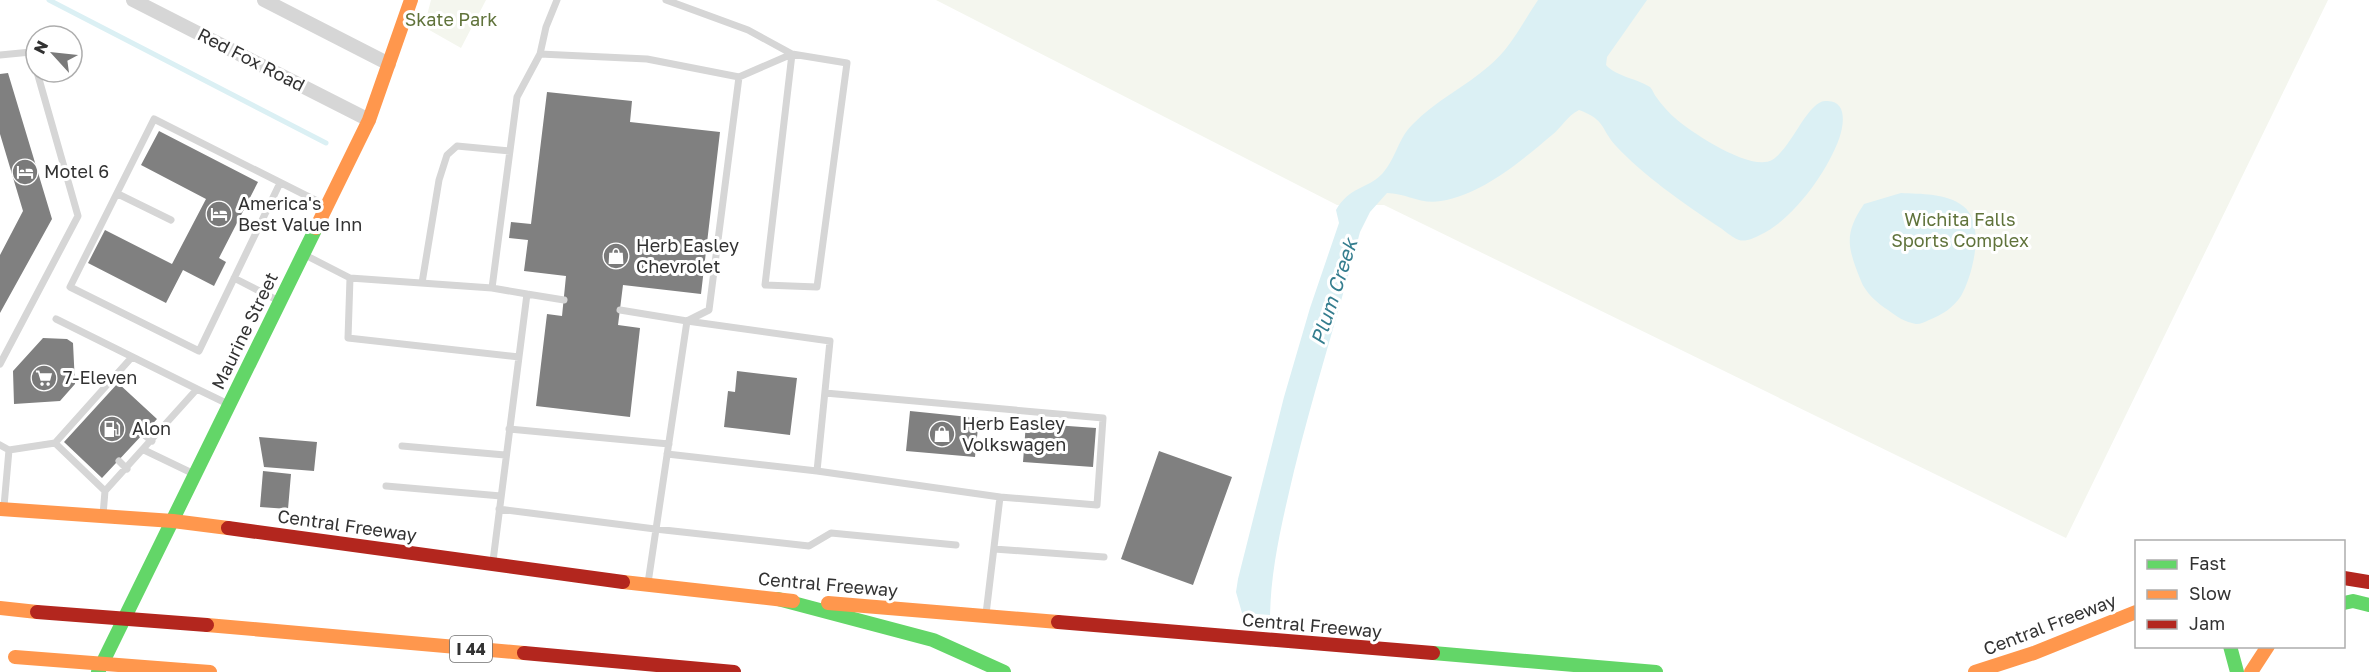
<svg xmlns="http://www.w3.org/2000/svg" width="2369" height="672" font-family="'Golos Text',sans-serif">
<rect width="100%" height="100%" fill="#fff"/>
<!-- green -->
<path fill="#f4f6ee" d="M431 0H486L461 48 424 27Z
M936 0H2328L2066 538 1384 205H1337Z"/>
<!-- water -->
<path fill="#dbf0f4" d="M1538 0H1647L1607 57 1606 65C1617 77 1636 78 1650 87 1653 90 1654 95 1657 98 1662 105 1669 113 1675 118 1692 133 1751 172 1772 160 1791 149 1807 102 1825 101 1848 99 1844 125 1839 139 1827 172 1793 220 1760 235 1754 238 1746 242 1739 240 1731 237 1723 229 1716 225 1683 203 1643 175 1616 146 1600 128 1606 120 1579 110 1567 116 1562 127 1552 135 1521 161 1483 194 1441 201 1421 205 1406 193 1387 193L1370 212 1360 232C1339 312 1314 390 1294 471 1283 518 1271 566 1270 615L1242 613 1236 592 1238 579 1284 397 1310 308 1339 223 1336 210C1350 186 1366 190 1382 174 1396 159 1398 138 1413 124 1435 101 1465 87 1489 66 1510 49 1523 22 1538 0Z
M1901 193C1920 194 1947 193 1963 206 1986 223 1973 275 1961 296 1953 308 1942 315 1929 320 1925 322 1921 324 1916 324 1905 322 1897 317 1888 310 1878 304 1865 292 1861 281 1848 248 1843 235 1864 204Z"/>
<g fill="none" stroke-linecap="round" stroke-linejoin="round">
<!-- stream -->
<path stroke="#dbf0f4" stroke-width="5" d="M49 0 326 143"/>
</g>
<!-- building -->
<path fill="#808080" d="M8 73 52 219 0 313V255L23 211 0 134V74Z
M547 92 632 101 630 122 720 132 701 294 623 285 618 325 640 328 630 417 536 406 547 314 562 316 566 276 524 271 528 240 509 238 511 222 531 224Z
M159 131 258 182 219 258 226 262 214 286 183 270 166 303 88 263 105 230 172 264 206 199 141 165Z
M43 338 67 339 73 343 75 384 60 401 14 404 13 371Z
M737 371 797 378 790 435 724 427 728 391 735 392Z
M118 383 157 419 102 478 64 442Z
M910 411 979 418 975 457 906 451Z
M1026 423 1096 428 1093 467 1023 462Z
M259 437 317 442 314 471 264 467Z
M1159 451 1232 477 1193 585 1121 559Z
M263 471 291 474 288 509 260 507Z"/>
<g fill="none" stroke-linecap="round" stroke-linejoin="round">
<!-- lane -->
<path stroke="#d6d6d6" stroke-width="7" d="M666 0 748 30 792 54 847 63 817 287 765 285 792 54 739 77
M540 54 546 27 557 0
M0 55 31 52 36 68
M280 183 199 351 70 287 154 119 325 205
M118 194 171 220
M305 255 350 278 492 288 527 294 493 561
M234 278 279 301
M350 278 348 338 519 357
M422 283 439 180 447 155 457 146 510 151
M492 288 517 97 540 54 647 59 739 77 709 310 687 321
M527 294 564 300
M620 310 687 321 648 583
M56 319 197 389
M0 364 78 216 37 72
M825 393 1103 418 1097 505 1000 497 986 614
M509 429 669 444
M143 434 152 441
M55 443 105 491
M0 445 9 450 4 506
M402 446 505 455
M9 450 55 443 132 357
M144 450 194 474
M667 454 817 471 830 341 687 321
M119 461 127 469
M817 471 1000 497
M386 486 501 496
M499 509 655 529 809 546 831 533 956 545
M103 515 105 491 197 389 228 404
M994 549 1104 557"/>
<!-- street -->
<path stroke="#d6d6d6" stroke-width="14" d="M133 0 369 120
M264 0 389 64"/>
<!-- fast -->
<path stroke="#63d668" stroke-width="14" d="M778 599 933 640 1004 672
M2344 603 2353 601 2369 605
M2230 646 2237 672
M1433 653 1656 672
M98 672 316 228"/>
<!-- slow -->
<path stroke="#ff974d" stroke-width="14" d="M316 228 369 120 411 0
M0 509 173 521 228 528
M623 582 793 601
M828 603 1058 622
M0 608 37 612
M207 625 524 653
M183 670 210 672
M1975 672 2034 653 2136 612
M2251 672 2268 646"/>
<!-- jam -->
<path stroke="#b3261e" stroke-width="14" d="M228 528 623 582
M2344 578 2369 582
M1058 622 1433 653
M524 653 734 672"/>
<!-- slow-bridge -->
<path stroke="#ff974d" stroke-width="14" d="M15 657 183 670"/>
<!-- jam-bridge -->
<path stroke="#b3261e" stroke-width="14" d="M37 612 207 625"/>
</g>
<!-- icons -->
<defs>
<g id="hotel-disc" transform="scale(1.35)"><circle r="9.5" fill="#7a7a7a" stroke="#fff"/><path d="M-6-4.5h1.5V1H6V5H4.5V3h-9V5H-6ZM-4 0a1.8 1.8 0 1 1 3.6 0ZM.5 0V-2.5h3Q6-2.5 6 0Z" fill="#fff"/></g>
<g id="shop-disc" transform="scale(1.35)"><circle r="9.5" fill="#7a7a7a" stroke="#fff"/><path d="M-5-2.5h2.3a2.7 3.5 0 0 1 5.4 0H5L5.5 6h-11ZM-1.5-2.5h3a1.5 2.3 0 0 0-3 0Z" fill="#fff"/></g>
<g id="supermarket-disc" transform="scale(1.35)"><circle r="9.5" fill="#7a7a7a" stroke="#fff"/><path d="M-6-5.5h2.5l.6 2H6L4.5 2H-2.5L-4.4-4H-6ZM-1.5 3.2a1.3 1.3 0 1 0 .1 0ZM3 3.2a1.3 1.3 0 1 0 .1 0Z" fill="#fff"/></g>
<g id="fuel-disc" transform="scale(1.35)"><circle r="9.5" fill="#7a7a7a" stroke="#fff"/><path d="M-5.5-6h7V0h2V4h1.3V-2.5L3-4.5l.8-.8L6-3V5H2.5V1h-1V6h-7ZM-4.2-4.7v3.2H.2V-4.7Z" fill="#fff"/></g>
</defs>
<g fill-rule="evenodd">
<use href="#hotel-disc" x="25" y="172"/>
<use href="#hotel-disc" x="219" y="214"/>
<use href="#shop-disc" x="616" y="256"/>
<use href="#supermarket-disc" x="44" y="378"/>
<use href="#fuel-disc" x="112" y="429"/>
<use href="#shop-disc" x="942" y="434"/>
</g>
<g text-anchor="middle" stroke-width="6" stroke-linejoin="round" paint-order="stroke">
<!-- shield labels -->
<rect fill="#fff" stroke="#707070" stroke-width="1.5" x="450" y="636" width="42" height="26" rx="4.5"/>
<g font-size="16" font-weight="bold" fill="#323232">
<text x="471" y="655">I 44</text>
</g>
<!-- park labels -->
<g font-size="18" fill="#60733b" stroke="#fff">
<text x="451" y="26">Skate Park</text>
<text x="1960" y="226">Wichita Falls<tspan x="1960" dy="21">Sports Complex</tspan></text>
</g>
<!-- street labels -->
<g font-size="18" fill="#323232" stroke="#fff">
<text transform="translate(251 60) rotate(27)" y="6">Red Fox Road</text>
<text transform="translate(245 331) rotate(-64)" y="6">Maurine Street</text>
<text transform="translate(347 526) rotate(8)" y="6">Central Freeway</text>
<text transform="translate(828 585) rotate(5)" y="6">Central Freeway</text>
<text transform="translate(2050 625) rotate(-21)" y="6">Central Freeway</text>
<text transform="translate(1312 626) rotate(5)" y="6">Central Freeway</text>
</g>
<!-- poi labels -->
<g font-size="18" fill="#323232" stroke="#fff" text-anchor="start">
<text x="44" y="178">Motel 6</text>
<text x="238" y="210">America's<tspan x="238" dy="21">Best Value Inn</tspan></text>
<text x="636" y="252">Herb Easley<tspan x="636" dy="21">Chevrolet</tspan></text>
<text x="63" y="384">7-Eleven</text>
<text x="962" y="430">Herb Easley<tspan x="962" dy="21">Volkswagen</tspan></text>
<text x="132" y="435">Alon</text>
</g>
<!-- water labels -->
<g font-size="20" font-style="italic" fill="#347d8e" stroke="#fff">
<text transform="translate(1334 292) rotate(-72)" y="7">Plum Creek</text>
</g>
</g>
<!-- legend -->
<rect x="2135" y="540" width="210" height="108" fill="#ffffff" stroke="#adadad" stroke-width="1.5"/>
<rect x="2147" y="560" width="30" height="9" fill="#63d668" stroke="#adadad" stroke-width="1.5"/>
<text x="2189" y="570" font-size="18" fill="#323232">Fast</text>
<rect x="2147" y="590" width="30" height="9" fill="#ff974d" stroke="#adadad" stroke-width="1.5"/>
<text x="2189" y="600" font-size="18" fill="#323232">Slow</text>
<rect x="2147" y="620" width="30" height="9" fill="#b3261e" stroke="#adadad" stroke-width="1.5"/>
<text x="2189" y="630" font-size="18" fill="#323232">Jam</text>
<!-- north arrow -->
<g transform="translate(54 54) rotate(297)"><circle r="28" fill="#ffffff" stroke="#adadad" stroke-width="1.5"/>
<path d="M0-4.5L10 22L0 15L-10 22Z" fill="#7a7a7a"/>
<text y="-9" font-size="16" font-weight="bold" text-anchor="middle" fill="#323232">N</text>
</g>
</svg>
